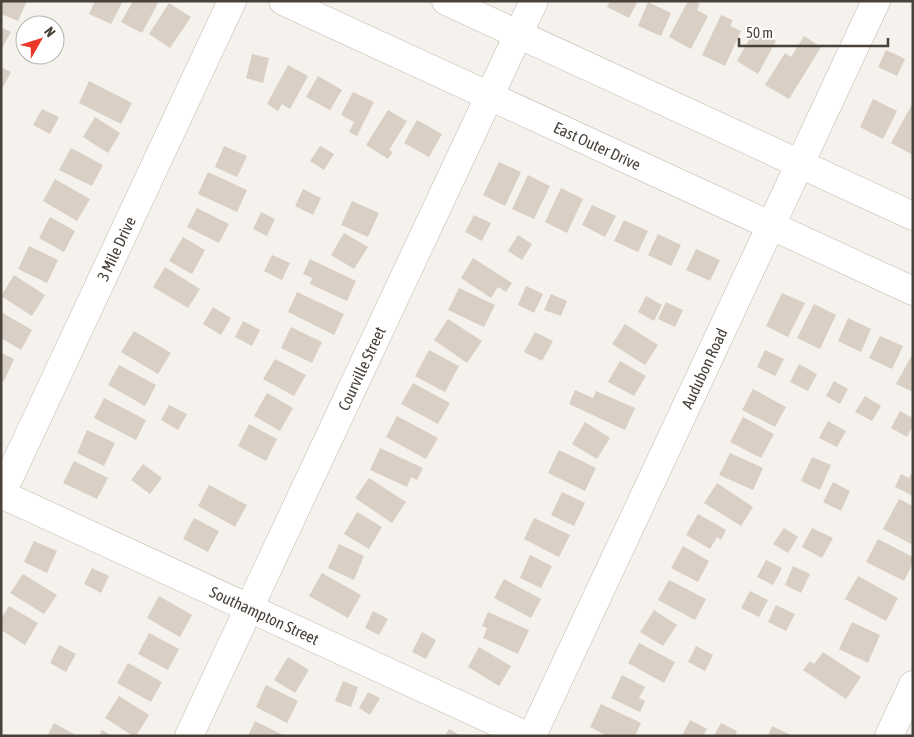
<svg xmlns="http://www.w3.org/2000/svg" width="914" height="737" font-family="'Asap Condensed',sans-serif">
<rect width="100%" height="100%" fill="#f5f1ec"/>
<!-- building -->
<path fill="#d9cfc5" d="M1 1H27L18 21 1 14Z
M95 1H123L111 24 89 14Z
M133 1H159L142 33 121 22Z
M610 1H638L629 18 607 7Z
M688 1H695L700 4 697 10 708 16 691 49 669 37Z
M648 2 671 13 661 36 638 26Z
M169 3 191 17 170 48 149 34Z
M721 15 733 20 730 26 741 31 725 66 702 55Z
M1 27 11 32 1 50Z
M755 29 776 41 758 74 737 61Z
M804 36 821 47 789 99 765 85 785 53 791 57Z
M886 50 905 59 897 76 878 67Z
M252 54 269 58 263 83 246 78Z
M288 65 308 76 290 109 282 104 278 111 267 104Z
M1 67 11 72 1 91Z
M318 76 342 90 330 110 306 97Z
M89 81 132 103 121 124 79 103Z
M353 92 374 102 357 136 349 132 354 122 341 115Z
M873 99 897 111 883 139 860 127Z
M911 106 913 107V152L911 154 891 143Z
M42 109 59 117 50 134 33 125Z
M388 110 407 121 389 150 393 152 388 159 366 145Z
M95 117 120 133 108 153 83 137Z
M417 120 442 134 429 157 404 143Z
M224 146 247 156 237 177 215 167Z
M320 146 334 154 324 170 310 161Z
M71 148 103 165 92 186 59 170Z
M499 162 521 172 505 206 483 195Z
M208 172 247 190 237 212 198 194Z
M528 175 550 186 534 219 512 209Z
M55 179 90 199 77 221 43 201Z
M561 188 583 199 567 233 545 222Z
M303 189 321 198 313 215 295 206Z
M352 201 379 213 368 237 341 225Z
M592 205 616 216 605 237 582 225Z
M197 208 229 224 219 243 187 227Z
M261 212 275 219 267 236 253 229Z
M474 215 491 223 482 241 465 232Z
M50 217 75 231 64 252 39 238Z
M624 220 648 231 638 252 614 241Z
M344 233 368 247 354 269 331 255Z
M658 234 681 245 671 266 648 255Z
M518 235 532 244 522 260 508 251Z
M183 237 205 250 192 274 169 261Z
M29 246 58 260 47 283 18 269Z
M696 249 720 260 710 281 686 270Z
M272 255 290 263 282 280 264 271Z
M473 258 512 283 506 292 498 287 491 298 461 278Z
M310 259 356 281 347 301 310 284 312 278 303 274Z
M165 267 200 289 188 308 153 287Z
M14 275 45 295 32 316 1 296Z
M526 286 543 294 534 313 518 305Z
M459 288 495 305 484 327 448 310Z
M297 292 344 314 334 335 288 312Z
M782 293 805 303 788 337 766 326Z
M551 294 567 301 561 316 544 310Z
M646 296 662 305 654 321 638 312Z
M666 302 683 310 675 327 658 319Z
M814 304 836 315 820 349 797 338Z
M213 307 231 318 221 335 203 324Z
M1 312 32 330 21 350 1 338Z
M848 318 871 329 861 352 838 341Z
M448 319 482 341 467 363 434 340Z
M243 321 260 330 252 346 235 337Z
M625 324 658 345 645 365 612 344Z
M291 327 322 342 312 363 281 348Z
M134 331 171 353 158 374 121 352Z
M535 332 553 341 542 361 524 352Z
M880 336 903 346 892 369 869 358Z
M429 350 459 366 445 392 415 376Z
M765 350 784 359 775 376 757 367Z
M1 353 14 359 4 381 1 380Z
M913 353V392L896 384Z
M275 359 306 375 294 396 263 379Z
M620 361 646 376 634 396 608 382Z
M799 364 817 374 808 391 790 382Z
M119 365 156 385 145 406 108 385Z
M834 381 848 389 840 404 826 396Z
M413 383 450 403 438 424 401 404Z
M753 389 786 407 775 427 742 410Z
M575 390 593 398 596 391 635 408 625 430 569 404Z
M267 393 293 408 280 431 254 416Z
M865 396 881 406 872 421 855 412Z
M104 398 146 420 136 440 94 418Z
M169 405 187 414 178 430 161 420Z
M900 411 913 418V426L907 437 891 428Z
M397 416 438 438 426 459 386 437Z
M743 417 774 434 761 458 730 442Z
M828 421 846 431 837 447 819 438Z
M585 422 610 438 597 459 572 444Z
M249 424 277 439 266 461 238 446Z
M87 430 115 443 104 466 77 453Z
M380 448 423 468 417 480 411 477 407 487 370 470Z
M559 450 596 468 585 491 548 473Z
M730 453 763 468 753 490 719 475Z
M812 457 831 465 820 490 801 481Z
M74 461 108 478 97 499 63 483Z
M143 464 162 478 150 494 131 480Z
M913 471V496L895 487 901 474 909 478Z
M369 478 406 502 392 523 355 498Z
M833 482 850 491 841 511 823 502Z
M717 483 753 507 741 526 704 503Z
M209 485 247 505 235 527 198 506Z
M562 492 585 503 574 526 551 515Z
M899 499 913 506V545L883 529Z
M357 512 382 527 369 549 344 534Z
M698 514 726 530 721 540 717 537 710 549 686 535Z
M194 518 219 531 208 552 183 539Z
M534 518 570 535 559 557 524 539Z
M784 528 798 537 788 553 773 544Z
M812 528 833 538 822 558 802 547Z
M878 539 913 557V563L904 581 866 562Z
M34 541 57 551 47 573 24 562Z
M339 544 364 556 354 580 328 568Z
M683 546 709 561 698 582 671 568Z
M530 555 552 566 541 588 520 578Z
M766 560 782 568 773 585 757 577Z
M793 566 810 574 801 593 785 585Z
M92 568 109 576 101 593 84 584Z
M322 573 361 595 348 618 309 596Z
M23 574 57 595 44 614 10 593Z
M858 576 898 598 886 621 845 599Z
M504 579 541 599 531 618 494 598Z
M669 580 706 599 695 620 658 600Z
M750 591 768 600 759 617 741 608Z
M159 596 192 615 180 637 147 618Z
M776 605 795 614 786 631 768 622Z
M9 606 38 623 25 645 1 630V619Z
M654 610 677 625 663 646 640 632Z
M373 611 388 619 379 635 365 628Z
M488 612 529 630 518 654 483 638 487 628 482 626Z
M852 622 880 635 868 663 839 649Z
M422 632 436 640 426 659 412 652Z
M149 633 179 649 168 670 138 654Z
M639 643 675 662 664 683 628 663Z
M59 645 76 654 66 672 50 663Z
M696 646 713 655 705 671 688 662Z
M479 647 511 666 499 686 468 667Z
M823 652 861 677 846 699 803 670 810 661 814 664Z
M288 657 309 670 295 693 274 680Z
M128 663 162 682 151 702 117 683Z
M622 675 645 687 639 698 645 701 640 712 611 698Z
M343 681 358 687 351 707 335 701Z
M266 685 298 701 287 723 256 707Z
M368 692 380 698 370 715 359 708Z
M119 696 149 715 136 736H133L105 718Z
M601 704 641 723 635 736H607L590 727Z
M690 720 707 729 703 736H682Z
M255 721 285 736H248Z
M54 723 74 734 73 736H47Z
M721 723 737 731 735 736H714Z
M772 726 793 736H768Z
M449 729 461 736H445Z
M102 730 112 736H99Z"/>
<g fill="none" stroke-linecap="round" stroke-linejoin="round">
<!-- minor casing -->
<g stroke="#c0b8af" stroke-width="29">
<g id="minor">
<path id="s1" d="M283 1 913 291"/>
<path d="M446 1 913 216"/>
<path id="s2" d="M1 494 527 736"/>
<path id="s3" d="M1 495 232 1"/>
<path id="s4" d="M189 736 534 1"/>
<path id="s5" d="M532 736 876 1"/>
<path d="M889 736 913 685"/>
</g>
</g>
<!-- minor -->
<use href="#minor" stroke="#fff" stroke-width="28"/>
</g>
<g text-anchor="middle" stroke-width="5" stroke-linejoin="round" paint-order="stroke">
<!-- street labels -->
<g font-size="16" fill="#49423a" stroke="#fff">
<text dy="6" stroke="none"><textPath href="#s1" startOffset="346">East Outer Drive</textPath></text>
<text dy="6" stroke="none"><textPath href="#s3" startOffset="272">3 Mile Drive</textPath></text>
<text dy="6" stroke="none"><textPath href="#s4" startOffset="406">Courville Street</textPath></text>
<text dy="6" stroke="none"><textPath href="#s5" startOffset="406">Audubon Road</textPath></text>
<text dy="6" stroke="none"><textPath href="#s2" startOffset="290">Southampton Street</textPath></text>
</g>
</g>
<!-- border -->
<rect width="914" height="737" fill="none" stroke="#49423a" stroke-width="5"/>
<!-- north arrow -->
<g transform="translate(40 40) rotate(51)"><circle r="24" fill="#ffffff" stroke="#b6b3b0"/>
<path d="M0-4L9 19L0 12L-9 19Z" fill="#ec382c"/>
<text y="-8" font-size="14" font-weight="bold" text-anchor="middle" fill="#49423a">N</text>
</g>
<!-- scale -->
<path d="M739 38v8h149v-8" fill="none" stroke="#49423a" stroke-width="2.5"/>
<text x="746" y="38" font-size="15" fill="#49423a" stroke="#ffffff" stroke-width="4" paint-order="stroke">50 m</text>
</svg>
